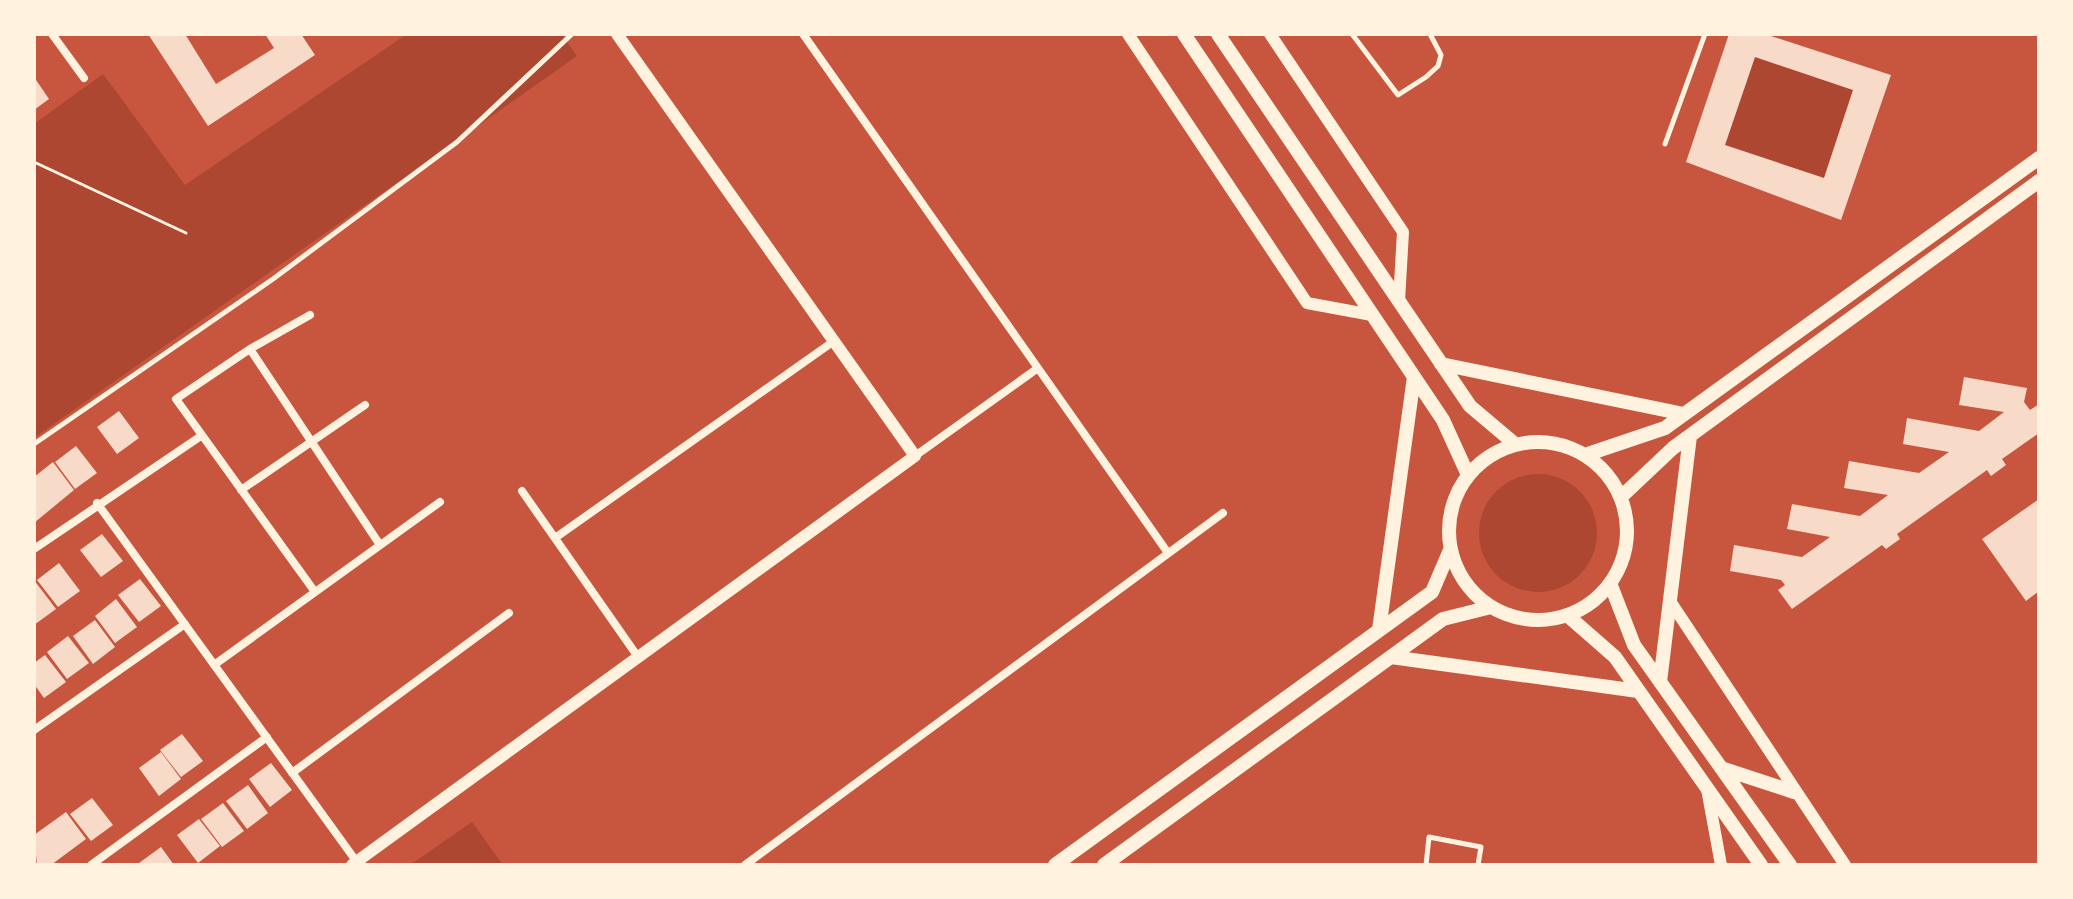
<svg xmlns="http://www.w3.org/2000/svg" width="2073" height="899" font-family="Figtree,sans-serif">
<rect width="100%" height="100%" fill="#c8553d"/>
<!-- green -->
<path fill="#ae4732" d="M407 34H561L577 56 34 438V124L103 74 185 185Z
M1755 57 1853 90 1824 178 1725 145Z
M1479 533a59 59 0 1 1 118 0a59 59 0 1 1-118 0Z
M472 822 503 865H410Z"/>
<!-- building -->
<path fill="#f7dbc8" fill-rule="evenodd" d="M148 34H185L216 84 274 48 265 34H301L315 55 208 126Z
M1729 34H1765L1891 75 1841 220 1686 162ZM1755 57 1853 90 1824 178 1725 145Z
M34 77 49 99 34 110Z
M1964 377 2027 388 2024 402 2030 410 2039 404V433L2002 459 2006 465 1991 476 1987 470 1897 534 1900 539 1886 549 1882 545 1792 609 1778 590 1785 585 1781 580 1730 571 1734 545 1802 557 1830 537 1787 529 1792 504 1860 516 1888 495 1844 488 1849 461 1919 473 1949 452 1903 444 1907 418 1979 431 2004 412 1959 405Z
M119 411 139 438 117 454 97 427Z
M76 446 97 473 75 489 55 462Z
M53 462 74 490 34 523V477Z
M2039 499V591L2026 601 1982 539Z
M102 534 123 561 101 577 80 550Z
M59 563 80 591 58 607 37 580Z
M140 579 161 606 139 622 118 595Z
M34 580 56 609 34 625Z
M116 599 137 627 115 643 95 616Z
M95 620 115 647 93 664 73 636Z
M68 636 89 663 67 679 47 652Z
M45 655 66 682 44 698 34 684V663Z
M182 734 203 761 181 777 160 750Z
M161 752 181 779 159 796 139 768Z
M271 763 292 790 270 807 249 779Z
M248 785 268 813 247 829 226 801Z
M92 798 113 825 91 841 70 814Z
M223 803 244 831 222 847 201 819Z
M66 812 86 839 51 865H37L34 835Z
M199 819 220 846 198 863 177 835Z
M161 847 174 865H140L139 863Z"/>
<g fill="none" stroke-linecap="round" stroke-linejoin="round">
<!-- path -->
<path stroke="#fff3e0" stroke-width="3" d="M34 162 186 233"/>
<!-- service -->
<path stroke="#fff3e0" stroke-width="5" d="M1352 34 1398 95 1426 77 1438 66 1441 55 1430 34
M1665 144 1705 34
M34 444 273 279 457 142 572 34
M1426 865 1429 837 1481 847 1478 865"/>
<!-- minor -->
<path stroke="#fff3e0" stroke-width="8" d="M52 34 84 78
M803 34 1168 553
M310 315 250 349 176 399 315 592
M250 349 380 545
M915 456 1038 368
M241 490 365 405
M522 491 638 657
M97 503 359 865
M555 538 834 341
M34 549 201 436
M214 665 440 502
M34 730 185 624
M292 773 509 613
M91 865 267 737
M745 865 1223 513"/>
<!-- tertiary -->
<path stroke="#fff3e0" stroke-width="12" d="M1128 34 1307 303 1372 315
M1270 34 1403 232 1399 301
M1670 601 1845 865
M1707 789 1721 865
M352 865 915 456 617 34"/>
<!-- secondary -->
<path stroke="#fff3e0" stroke-width="14" d="M1184 34 1443 420 1468 475
M1218 34 1470 406 1515 444
M1441 364 1684 414
M1449 531a89 89 0 1 1 178 0a89 89 0 1 1-178 0Z
M1585 455 1665 428 2039 158
M1621 497 1673 448 2039 181
M1610 583 1634 645 1790 865
M1567 615 1615 657 1761 865
M1379 630 1414 377
M1391 657 1638 691
M1660 682 1690 436
M1721 768 1794 792
M1055 865 1432 592 1450 550
M1104 865 1443 619 1491 607"/>
</g>
<!-- border -->
<rect width="2073" height="899" fill="none" stroke="#fff3e0" stroke-width="72"/>
</svg>
